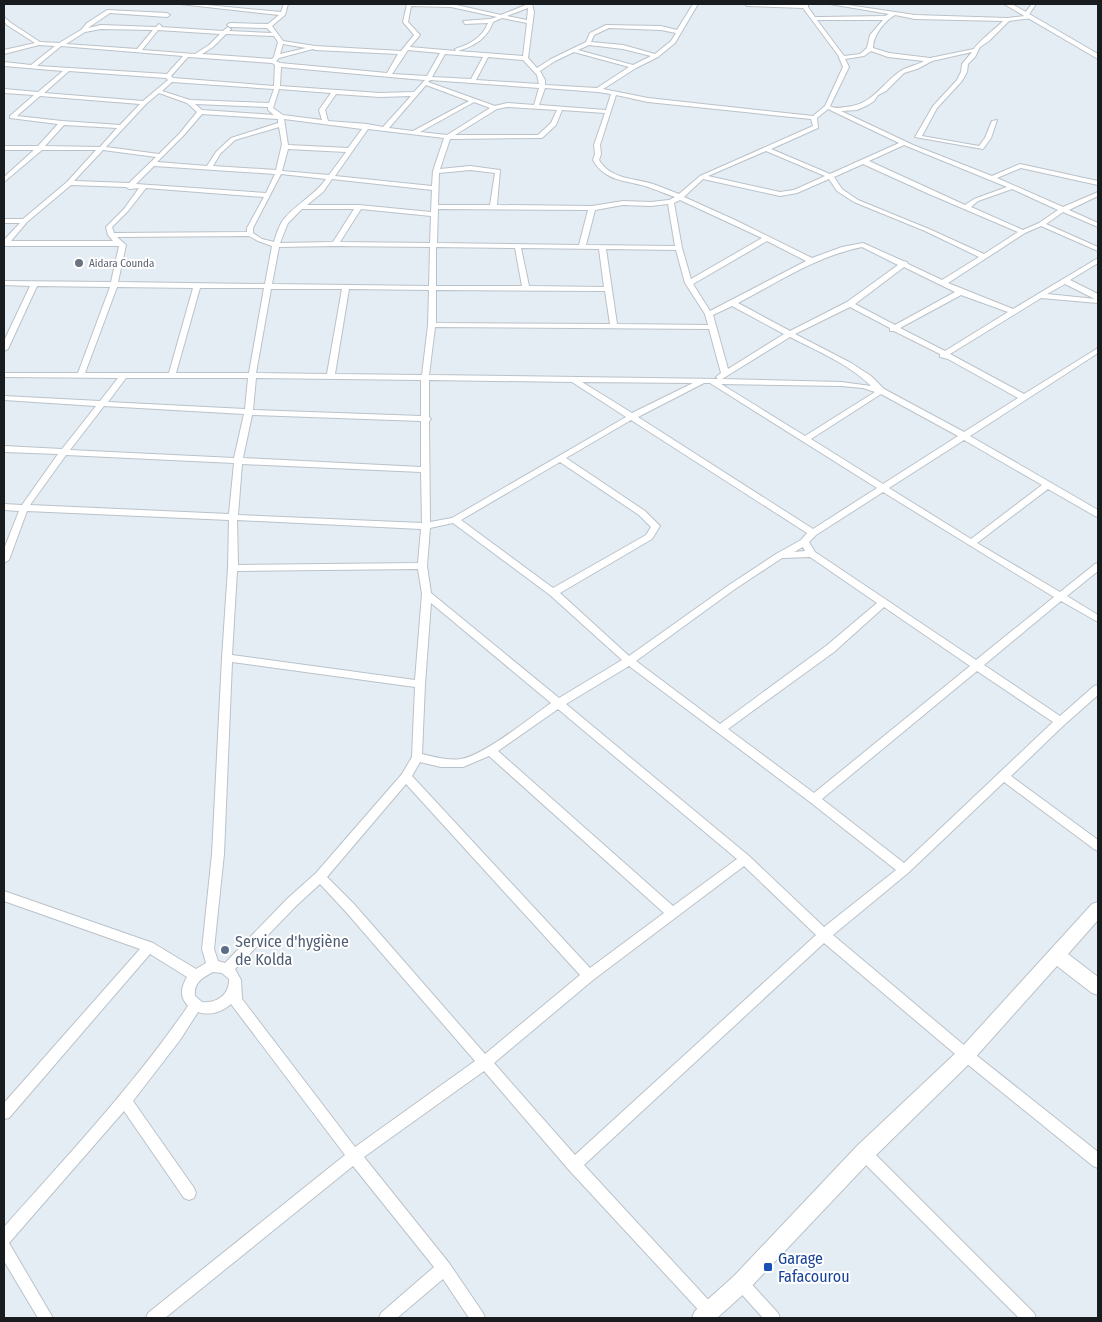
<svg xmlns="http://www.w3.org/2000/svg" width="1102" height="1322" font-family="'Fira Sans Condensed',sans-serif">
<rect width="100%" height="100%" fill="#e5edf4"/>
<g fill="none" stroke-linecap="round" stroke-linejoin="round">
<!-- street casing -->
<g stroke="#bac2c9" stroke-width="2">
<path id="street" d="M180 4H196L281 12 284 4H288L285 15 272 26 283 41 315 46 401 51 414 35 403 22 407 4H452L501 15 528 4H532L534 12 528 58 537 68 551 59 586 42 590 33 606 25 661 26 677 30 693 4H698L675 43 658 57 636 68 603 89 648 98 813 116 825 106 843 67 838 55 803 8 747 6 745 4 803 5 804 4H808V7L815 17H822L885 16 889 14 830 4H841L915 15 1007 18 1025 16 1023 15 1032 4H1036L1028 16H1032V18L1009 21 989 41 980 47 975 57 968 64 967 72 962 81 937 108 922 136 979 146 985 138 992 121 997 120 991 138 983 149 915 137 933 106 957 80 961 72 962 64 972 52 932 61 917 69 904 73 886 91 878 95 874 101 868 105 857 110 841 111 913 145 992 176 1020 164 1098 181V185L1021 168 997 178 1063 207 1098 192V196L1069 210 1098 223V227L1063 212 1046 224 1098 247V251L1041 226 1025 233 948 283 1013 309 1098 258V263L1070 280 1098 294V303L1041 298 950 354 1024 394 1098 348V353L970 436 1098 510V517L1095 516 1048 489 977 543 1060 592 1095 564 1098 563V571L1067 596 1098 615V622L1061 601 984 665 1060 716 1094 686 1098 685V695L1064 725 1011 776 1098 840V851L1094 849 1004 782 908 873 833 935 971 1051 1098 1152V1168L1093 1166 961 1059 824 943 584 1165 714 1306 716 1311 714 1316 710 1318 704 1316 569 1170 484 1071 364 1157 449 1263 483 1313 485 1318H469L443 1279 397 1318H379L381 1313 434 1267 353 1166 165 1318H146L148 1313 345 1155 231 1004C222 1012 210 1016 198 1012L180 1040 133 1101 194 1188 196 1193 194 1198 189 1200 184 1198 124 1111 9 1243 53 1318H38L4 1261V1227C68 1155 133 1086 188 1006 179 996 181 988 187 977L150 954 9 1118 4 1119V1103L140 949 4 901V891L153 943 196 969 206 963 202 949 212 854 222 658 228 568 229 520 27 511 9 560 4 563V549L19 511 4 510V504L22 505 58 454 4 452V446L62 449 96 406 4 400V396L100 401 118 378 4 377V373H78L110 287 37 286 8 349 4 351V341L30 286 4 285V281L111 282 119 246H4V240L20 223H4V219H23L67 182 96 150H42L4 182V177L34 150H4V146H38L58 124 10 118V116L34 95 4 93V89L38 92 63 71 4 66V62L31 65 55 46 39 45 4 54V50L35 43 7 25 4 21V17L11 23 40 42 59 43 81 30 87 23 107 10 167 13 170 15 167 17 110 13 88 28 101 25 156 27 159 24 162 26 161 27 223 31 228 27 231 29 229 31 272 33 267 28 230 27 227 25 230 23 268 24 279 15ZM411 6 451 7 497 17 490 19 463 21 465 24 488 23C482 38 470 44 455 49L456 51 410 47 420 35 408 22ZM528 8 527 20 507 16ZM895 15 915 19 1003 21C996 28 977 43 974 49L930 58 889 53 873 48C873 36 884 21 895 15ZM502 18 527 23 523 56 458 51C474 46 487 39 493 22ZM817 20H883L870 35 867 48 860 54 844 56ZM609 28 661 30 676 33 671 41 655 54 623 45 591 42 594 35ZM101 29 153 30 137 49 66 44 85 32ZM158 30 220 34 209 45 195 54 142 50ZM226 34 274 36 278 42 274 57 272 59 202 54 213 47ZM283 44 306 48 280 54ZM589 45 623 49 651 56 633 65 578 50ZM61 46 183 56 167 74 37 66ZM313 49 315 50 398 54 387 73 280 63 276 61 279 58ZM408 50 440 53 427 76 392 74ZM871 51 888 57 924 61C917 65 906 67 899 72 880 86 872 105 845 107 840 108 835 109 830 106L849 67 845 59 864 56ZM574 52 629 67 597 88 545 85V80L540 71 555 61ZM445 54 483 57 471 79 432 77ZM188 57 272 63 275 65 274 86 173 78 171 76ZM488 57 523 60 537 75 539 84 476 80ZM281 67 412 79 425 80 414 92 380 93 280 86ZM69 71 166 78 168 80 143 101 44 93ZM430 80 539 88 534 105 507 103 495 106 428 82ZM172 82 274 89 269 103 190 100 162 91ZM426 85 469 101 413 131 389 128ZM545 88 598 92 611 94 606 110 539 105ZM279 89 331 93 319 110 322 120 283 115 273 108ZM159 93 187 103 197 112 180 133 159 154 106 147 146 104ZM336 94 380 97 411 96 383 127 367 124 328 121 325 110ZM616 95 648 102 811 119 813 126 700 176 679 194C670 191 662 187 653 184 633 178 610 179 599 160L601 154 600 145ZM40 96 140 104 120 125 62 121 17 116ZM474 102 490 108 447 135 420 132ZM195 104 268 107V110L274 115 202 110ZM507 107 557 110 551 123 538 135H455L497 109ZM828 109 899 143 830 174 771 149 818 128 817 118ZM562 110 605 113 594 145 595 154 593 160C605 182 627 180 648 187 657 190 666 194 675 197L669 200 651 202 623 201 592 206 497 205 500 170 470 166 440 169 450 139 542 138 556 125ZM202 114 278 119V123L231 138 216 152 207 166 157 162 184 135ZM284 119 362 129 348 148 288 145ZM64 125 117 128 100 147 45 146ZM279 127 282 144 276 170 213 166 220 154 235 140ZM368 129 444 138 433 171 432 186 335 176ZM904 145 1007 187 974 199 965 205 869 161ZM288 149 346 152 329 175 282 171ZM103 150 156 157 129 183 74 181ZM766 151 825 176 794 190 780 192 708 176ZM863 164 929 194 1018 232 984 254 929 229 858 200 842 189 834 177ZM154 166 275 174 266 193 136 184ZM470 170 495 173 490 205H438L439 173ZM281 174 326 179C315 195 296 204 283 220 279 226 276 235 274 242L262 239 253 233V228ZM332 179 432 190 431 212 359 205H307L323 192ZM703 179 780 196 797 193 829 179 837 191 854 202 925 231 979 257 942 280 908 264 907 262 903 261 863 243 842 247 812 258 735 220 684 197ZM71 185 126 187 129 189 139 188 124 209 106 227 108 235 113 241H11L27 222ZM146 188 264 197 247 228V232L114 233 112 227 128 211ZM1012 189 1058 210 1039 223 1023 230 971 207 978 201ZM680 200 762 238 691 279 682 248 674 203ZM668 204 675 246 586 245 595 210 623 205 651 206ZM302 209H354L333 242 280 243 288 223ZM361 209 431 216 430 243 340 242ZM438 209 588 210 579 245 437 243ZM249 236 258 241 272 246 265 284 118 282 126 245 117 237ZM767 241 806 261 710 311 693 284ZM335 246 430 247 429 286 272 284 279 247ZM436 247 515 248 522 286H436ZM862 247 898 265 847 302 790 331 738 303C778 282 817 256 862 247ZM521 248 599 249 604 287 529 286ZM606 249 676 250 685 283 705 314 708 325 617 324ZM904 267 955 292 895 325 855 304ZM1065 284 1095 299H1096L1047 294ZM117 287 193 288 169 373H85ZM200 288H264L249 373H176ZM271 289H342L327 374 256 373ZM349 289 429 290 428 325 422 375 335 374ZM436 290 605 291 610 324 436 323ZM961 295 1008 312 945 351 900 328ZM732 306 784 334 728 369 713 315ZM850 307 890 328V331H894L940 354V357L948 359 1018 398 964 432 884 389 871 376 851 363 795 334ZM435 327 709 329 721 373 716 377 718 379 429 375ZM790 337C817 351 849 364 871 386L841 382 722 379ZM126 378H248L245 409 108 402ZM256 378 421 380V416L253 410ZM429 380 572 382 626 417 452 518 430 522 429 421 431 419 429 417ZM582 382 693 383 632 413ZM704 383H710L877 488 813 529 638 417ZM721 384 841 386 863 388 875 392 805 436ZM881 394 958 436 883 484 811 439ZM104 406 244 414 234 458 70 450ZM252 415 421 421V467L243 458ZM631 420 807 533 801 540 776 554 729 585 629 656 560 593 652 539 660 526 645 511 566 458ZM964 440 1042 485 971 539 889 488ZM66 455 234 463 229 514 30 505ZM560 462 639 515 651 527 646 535 553 588 461 520ZM242 464 421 472 422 523 238 515ZM883 492 1054 597 976 660 815 552 809 542 816 535ZM237 520 421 529 418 563 238 565ZM453 523 550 595 622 660 559 698 431 593 427 566 430 528ZM803 547 805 551 794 552ZM810 557 877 603 826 646 720 724 636 661 735 589 782 558ZM418 569 422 594 415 680 232 655 237 571ZM431 603 551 703C530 718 484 755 461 759 448 761 435 757 422 754L425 684ZM884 607 970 666 814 793 728 729 834 652ZM232 662 415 687 412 757 402 774 316 873 288 898 225 963 218 961 214 949 224 854ZM629 666 810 802 896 870 824 927 749 856 566 704ZM977 671 1053 722 904 863 822 799ZM558 709 737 859 673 906 498 751ZM489 756 664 913 590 968 412 776 420 762 441 767H463ZM406 784 580 975 485 1054 354 904 327 877ZM744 866 816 935 575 1155 494 1063 593 980ZM320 884 346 912 475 1061 355 1147 242 999 241 980 235 969 296 906ZM213 972 222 973 229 979C230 994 217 1004 202 1002L195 996C193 983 203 977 213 972Z
M864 1146 869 1148 1034 1313 1036 1318H1019L859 1158 857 1153 859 1148Z
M741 1276 746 1278 778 1313 780 1318H763L736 1288 734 1283 736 1278Z"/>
</g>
<!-- secondary casing -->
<g stroke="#bac2c9" stroke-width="2">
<path id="secondary" d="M1004 4H1012L1098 54V59Z
M1098 902V920L1068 954 1098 977V995L1092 993 1057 966 972 1061 871 1160 748 1290 717 1318H692L695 1311 734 1276 857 1146 960 1049 1092 904Z"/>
</g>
<!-- street -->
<use href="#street" fill="#fff" fill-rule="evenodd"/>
<!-- secondary -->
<use href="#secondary" fill="#fff" fill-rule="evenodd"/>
</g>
<!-- markers -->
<circle fill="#6b7280" stroke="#fff" stroke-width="2" cx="79" cy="263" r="5"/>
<circle fill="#5c6f8a" stroke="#fff" stroke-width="2" cx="225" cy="950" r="5"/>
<rect fill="#1a4fb4" stroke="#fff" stroke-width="2" x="763" y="1262" width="10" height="10" rx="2.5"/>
<g text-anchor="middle" stroke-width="4" stroke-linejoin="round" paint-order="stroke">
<!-- far-worship labels -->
<g font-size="11" fill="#5b616d" stroke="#fff" text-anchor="start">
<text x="89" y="267">Aidara Counda</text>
</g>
<!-- near-service labels -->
<g font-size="16" fill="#4e5e75" stroke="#fff" text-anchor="start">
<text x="235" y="947">Service d'hygiène<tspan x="235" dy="18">de Kolda</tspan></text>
</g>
<!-- near-transit labels -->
<g font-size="16" fill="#164399" stroke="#fff" text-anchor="start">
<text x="778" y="1264">Garage<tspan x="778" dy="18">Fafacourou</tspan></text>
</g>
</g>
<!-- border -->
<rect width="1102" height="1322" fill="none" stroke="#191c1e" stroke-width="10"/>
</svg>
